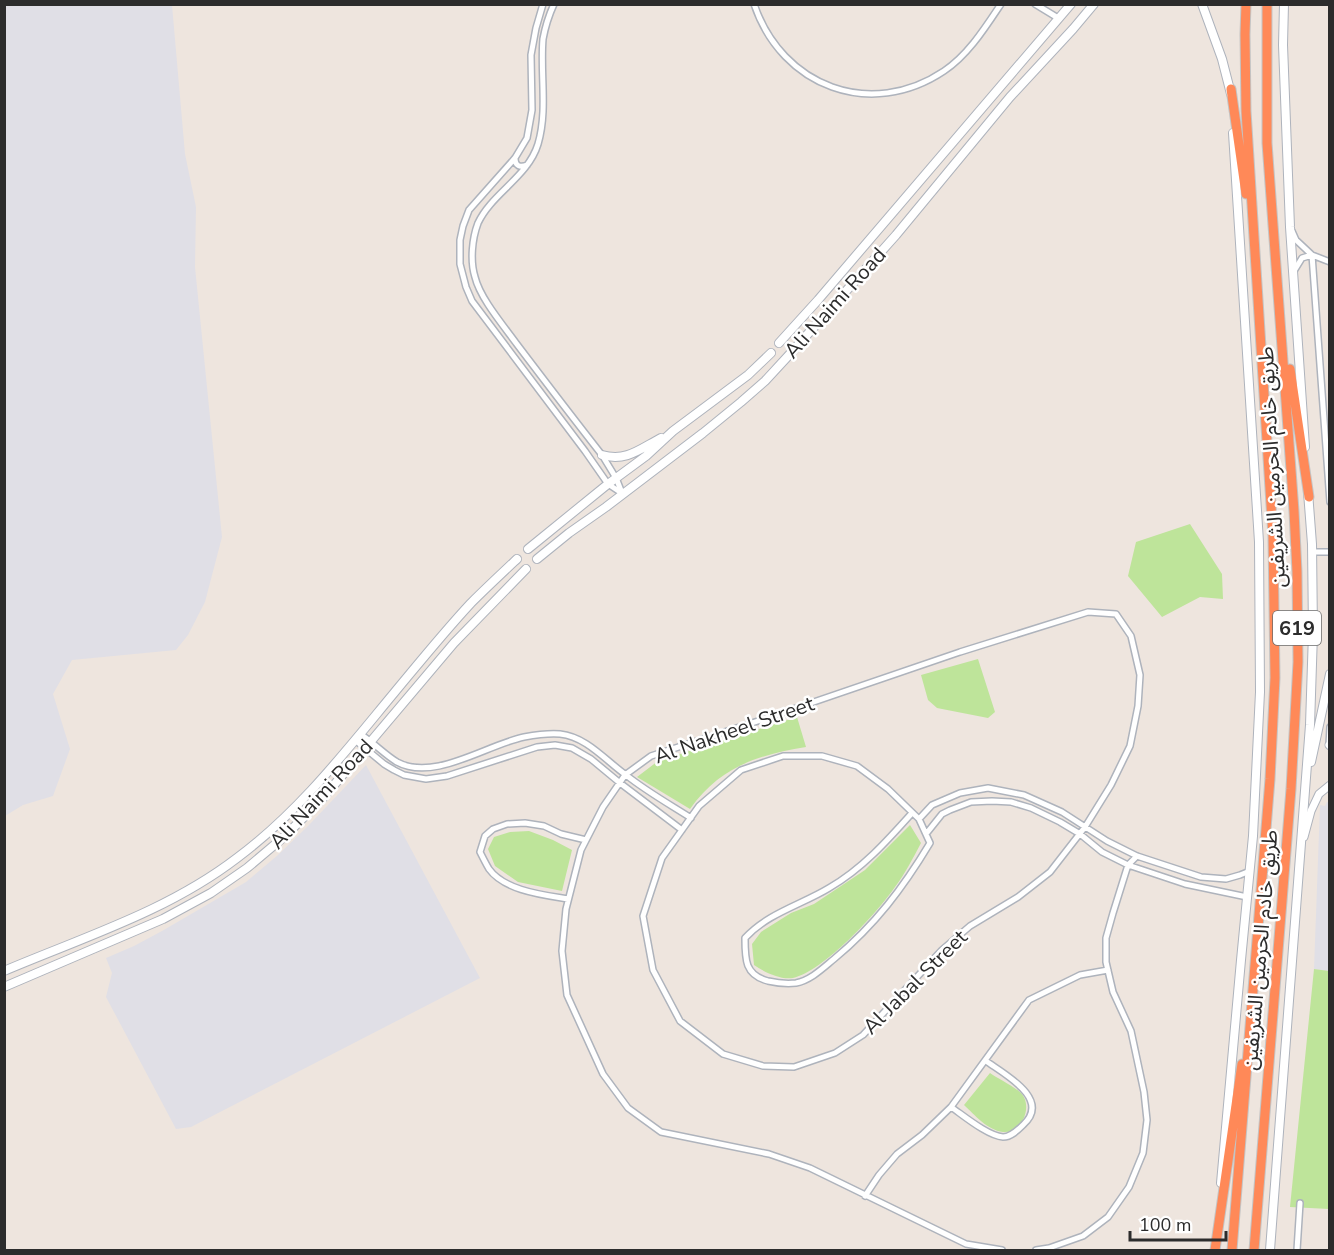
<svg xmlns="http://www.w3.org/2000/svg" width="1334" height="1255" font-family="'Nunito Sans','Noto Sans Arabic',sans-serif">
<rect width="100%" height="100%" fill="#eee5de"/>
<!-- industrial -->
<path fill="#e0dfe6" d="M5 4 172 5 185 154 196 207 195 267 222 537 205 602 188 635 176 650 72 660 53 694 70 749 53 796 23 805 5 816Z
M366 765 480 978 191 1127 176 1129 106 997 112 973 106 958 134 946 162 931 246 882 278 855 308 826Z
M1327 802 1330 803 1329 971 1314 969 1320 805 1325 806Z"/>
<!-- green -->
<path fill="#bee49a" d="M1190 524 1222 574 1223 599 1200 597 1162 617 1128 576 1136 542Z
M978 659 995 712 988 718 937 708 928 700 921 675Z
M797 717 806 747C757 755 720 767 690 809L637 777 658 761Z
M910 825 921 843C913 858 905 874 895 887 877 913 824 971 793 978 780 980 764 972 754 965L752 944 761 932 791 913 814 904 865 870Z
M529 831 553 840 572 850 562 891 518 882 495 866 488 849 494 837 510 832Z
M1314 969 1329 971V1209L1290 1207Z
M990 1073C997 1078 1017 1088 1022 1094 1033 1108 1021 1134 1003 1132 987 1130 975 1115 964 1105Z"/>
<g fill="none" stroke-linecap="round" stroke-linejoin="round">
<!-- minor casing -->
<g stroke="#aeb3bc" stroke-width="8">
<path id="minor" d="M543 4 536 28 531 55 532 110 527 138 515 158 469 210 463 226 460 240V264L466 287 472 301 585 451 608 484 623 494
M554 4C549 15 545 28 543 39 540 74 548 110 538 144 528 177 492 193 478 223 472 239 470 261 475 277 480 298 503 325 516 343 544 380 573 418 602 455L616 478 622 493
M754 4C782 87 871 120 944 71 968 55 985 28 1001 4
M1035 4 1058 18
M515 158C515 166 520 168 527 165
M1292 231 1296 240 1312 255 1302 258 1294 271
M1330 262 1312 255 1330 502
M1312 552H1330
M360 734C373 742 385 755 397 762 434 782 486 745 524 737 535 735 549 733 560 734 587 737 605 760 626 775 646 791 669 804 691 818
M355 740 384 764 394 770 404 775 426 779 447 776 537 747 555 745 572 748 591 759 620 783 682 830
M1329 745 1330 727
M912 813C887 841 862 869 829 888 801 905 768 913 745 938 745 960 745 975 768 981 777 983 787 984 796 983 811 980 823 968 834 959 875 925 903 888 930 843L919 819 888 789 857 766 822 756H783L741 770 699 806 662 858 643 916 653 970 680 1021 723 1054 763 1066 794 1067 835 1053 863 1035 942 950 970 926 1018 897 1050 872 1085 827 1111 785 1130 746 1138 706 1140 675 1131 636 1116 614 1088 612 960 652 761 720 651 756 625 775 603 807 581 850 566 909 562 951 567 995 603 1074 628 1108 661 1132 769 1154 810 1168 966 1244 1002 1250
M919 819 932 805 960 793 988 788 1024 795 1062 812 1107 841 1137 856 1201 877 1226 879 1240 875 1250 871
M926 834 942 814 950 810 971 802 992 801 1011 802 1031 808 1060 822 1080 834 1102 852 1128 865 1185 884 1247 897
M568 899C544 895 505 891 489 869 486 864 483 858 480 852L485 836 493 829 507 824 525 823 544 826 561 834 586 840
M951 1107C964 1116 988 1136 1003 1137 1011 1137 1018 1130 1023 1125 1052 1099 1004 1074 986 1061
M865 1196 879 1175 897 1154 922 1135 951 1107 1029 1000 1080 975 1108 970
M1036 1250 1049 1248 1083 1236 1108 1217 1129 1187 1143 1153 1147 1120 1144 1092 1131 1031 1113 992 1106 962V938L1113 913 1128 865 1137 856
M1297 1250 1300 1203"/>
</g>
<!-- tertiary casing -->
<g stroke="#aeb3bc" stroke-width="9">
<path id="tertiary" d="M1329 745 1330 746
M1304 837 1311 811 1319 794 1330 785"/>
</g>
<!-- secondary casing -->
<g stroke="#aeb3bc" stroke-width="10">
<path id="secondary" d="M1202 4 1222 59 1231 94
M1284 4 1283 45 1290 227 1305 447
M779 343 818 300 1071 4
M602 455C626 462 640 449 661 438
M528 549 608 484 646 456 673 431 748 375 771 353
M537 559 569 533 606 507 703 433 741 402 765 381 789 355 896 235 1010 97 1073 29 1094 4
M1311 762 1330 674
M4 971C84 937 168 911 237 858 299 812 345 752 394 693 419 663 444 632 471 603 486 588 501 574 517 559
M4 987 163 919 211 893 247 868 285 836 323 798 454 643 526 569
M1221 1183 1241 960 1253 836 1260 692 1259 542 1233 133
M1270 1250 1310 725 1313 633 1312 544 1308 492"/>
</g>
<!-- motorway casing -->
<g stroke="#c4c4c4" stroke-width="11">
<path id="motorway" d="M1231 89 1246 194
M1290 369 1309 497
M1215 1250 1242 1064
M1232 1250 1270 779 1275 678 1273 536 1246 111 1245 34 1246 4
M1254 1250 1291 789 1298 662 1297 572 1294 511 1267 143V4"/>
</g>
<!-- minor -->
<use href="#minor" stroke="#fff" stroke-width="5"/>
<!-- tertiary -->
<use href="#tertiary" stroke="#fff" stroke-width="7"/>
<!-- secondary -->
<use href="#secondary" stroke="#fff" stroke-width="8"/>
<!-- motorway -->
<use href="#motorway" stroke="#ff8958" stroke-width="9"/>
</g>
<g text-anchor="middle" stroke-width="5" stroke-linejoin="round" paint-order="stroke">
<!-- shield labels -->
<rect fill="#fff" stroke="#6b6b6b" stroke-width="1.5" x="1273" y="611" width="48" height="34" rx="4.5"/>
<g font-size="20" font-weight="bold" fill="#2c2c2c">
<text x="1297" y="635">619</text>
</g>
<!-- street labels -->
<g font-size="21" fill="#2c2c2c" stroke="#fff">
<text transform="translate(835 303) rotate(-48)" y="7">Ali Naimi Road</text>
<text transform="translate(1272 467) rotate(-93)" y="7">طريق خادم الحرمين الشريفين</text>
<text transform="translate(734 730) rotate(-19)" y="7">Al Nakheel Street</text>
<text transform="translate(321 794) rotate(-47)" y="7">Ali Naimi Road</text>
<text transform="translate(1260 950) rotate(-85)" y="7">طريق خادم الحرمين الشريفين</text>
<text transform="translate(915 982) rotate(-45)" y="7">Al Jabal Street</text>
</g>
</g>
<!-- border -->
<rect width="1334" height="1255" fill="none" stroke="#2c2c2c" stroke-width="12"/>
<!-- scale -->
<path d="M1130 1231v9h96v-9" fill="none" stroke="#2c2c2c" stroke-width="3"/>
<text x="1139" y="1231" font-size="18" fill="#2c2c2c" stroke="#ffffff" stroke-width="4.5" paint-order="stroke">100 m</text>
</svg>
